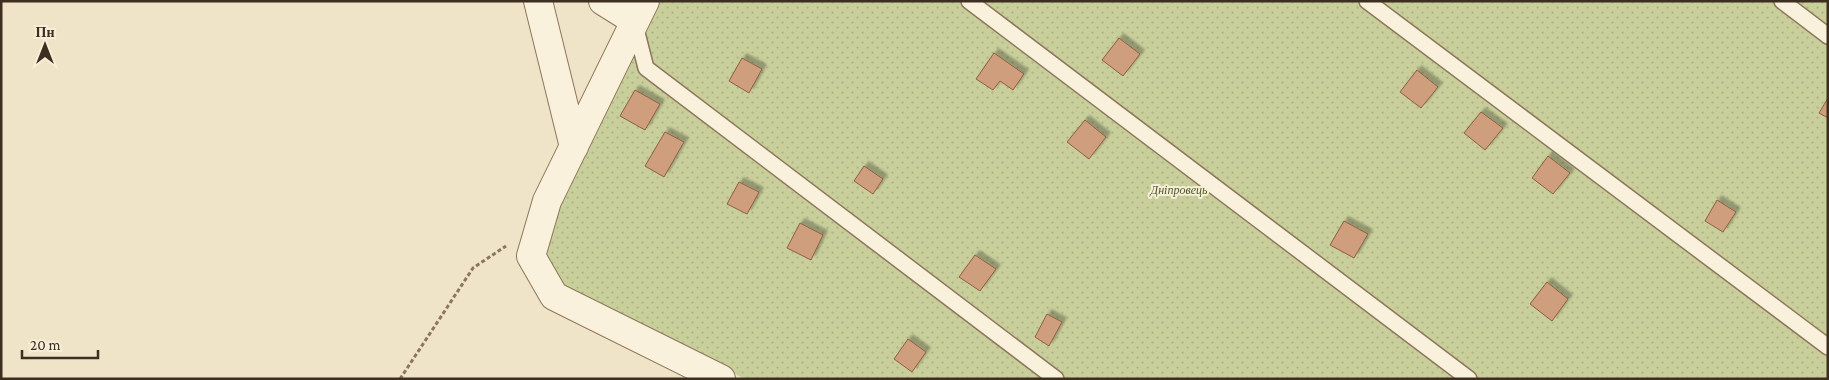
<svg xmlns="http://www.w3.org/2000/svg" width="1829" height="380" font-family="'Crimson Pro',serif">
<defs>
<pattern id="grass-dots" width="8" height="8" patternUnits="userSpaceOnUse" patternTransform="scale(1.25)"><rect width="8" height="8" fill="#c9cf9b"/><path d="M2 2h.1M6 6h.1" fill="none" stroke="#aeb285" stroke-width="1.8" stroke-linecap="round"/></pattern>
<filter id="shadow"><feDropShadow dx="4.5" dy="-4.5" stdDeviation="1" flood-color="#0004"/></filter>
</defs>
<rect width="100%" height="100%" fill="#f0e4c8"/>
<!-- grass -->
<path fill="url(#grass-dots)" d="M633 1H1828V379H745L545 279 531 213Z"/>
<!-- building -->
<path fill="#cf9f7d" stroke="#8d5f41" filter="url(#shadow)" d="M1119 38 1140 54 1123 76 1102 60Z
M994 53 1024 74 1013 90 1000 81 993 90 976 79Z
M742 58 762 69 749 93 729 81Z
M1417 70 1438 87 1421 108 1400 92Z
M635 90 660 104 645 130 620 116Z
M1828 98V118L1819 113Z
M1481 112 1503 128 1485 150 1464 133Z
M1085 120 1106 137 1089 159 1067 142Z
M665 132 684 142 664 177 645 166Z
M1548 156 1570 173 1553 194 1532 178Z
M864 166 883 179 873 194 854 181Z
M739 182 759 192 747 214 727 204Z
M1717 200 1736 212 1723 232 1705 221Z
M1344 221 1368 234 1354 258 1330 245Z
M800 223 823 235 811 260 787 248Z
M975 255 996 269 980 291 959 277Z
M1547 282 1568 299 1552 321 1530 304Z
M1047 314 1062 322 1049 346 1035 337Z
M908 339 926 352 912 372 894 359Z"/>
<g fill="none" stroke-linecap="round" stroke-linejoin="round">
<!-- lane casing -->
<g stroke="#8d765c" stroke-width="18">
<path id="lane" d="M969 1 1469 379
M1367 1 1828 347
M1782 1 1828 36
M635 25 646 68 1056 379"/>
</g>
<!-- street casing -->
<g stroke="#8d765c" stroke-width="30">
<path id="street" d="M538 1 574 147
M603 1 635 21
M645 1 547 201 531 256 554 296 721 379"/>
</g>
<!-- path -->
<path stroke="#8d765c" stroke-width="3" stroke-dasharray="4 2.5" stroke-linecap="butt" d="M400 379 473 268 506 246"/>
<!-- lane -->
<use href="#lane" stroke="#faf1dc" stroke-width="15"/>
<!-- street -->
<use href="#street" stroke="#faf1dc" stroke-width="28"/>
</g>
<g text-anchor="middle" stroke-width="4" stroke-linejoin="round" paint-order="stroke">
<!-- park labels -->
<g font-size="12" font-style="italic" fill="#4d5a26" stroke="#f7eed8">
<text x="1179" y="194">Дніпровець</text>
</g>
</g>
<!-- border -->
<rect width="1829" height="380" fill="none" stroke="#3d2e20" stroke-width="5"/>
<!-- north arrow -->
<g transform="translate(45 45)" stroke="#f7eed8" stroke-width="4" paint-order="stroke">
<path d="M0-4L9 19L0 12L-9 19Z" fill="#3d2e20"/>
<text y="-8" font-size="14" font-weight="bold" text-anchor="middle" fill="#3d2e20">Пн</text>
</g>
<!-- scale -->
<path d="M22 350v8h76v-8" fill="none" stroke="#3d2e20" stroke-width="2.5"/>
<text x="30" y="350" font-size="15" fill="#3d2e20" stroke="#f7eed8" stroke-width="4" paint-order="stroke">20 m</text>
</svg>
